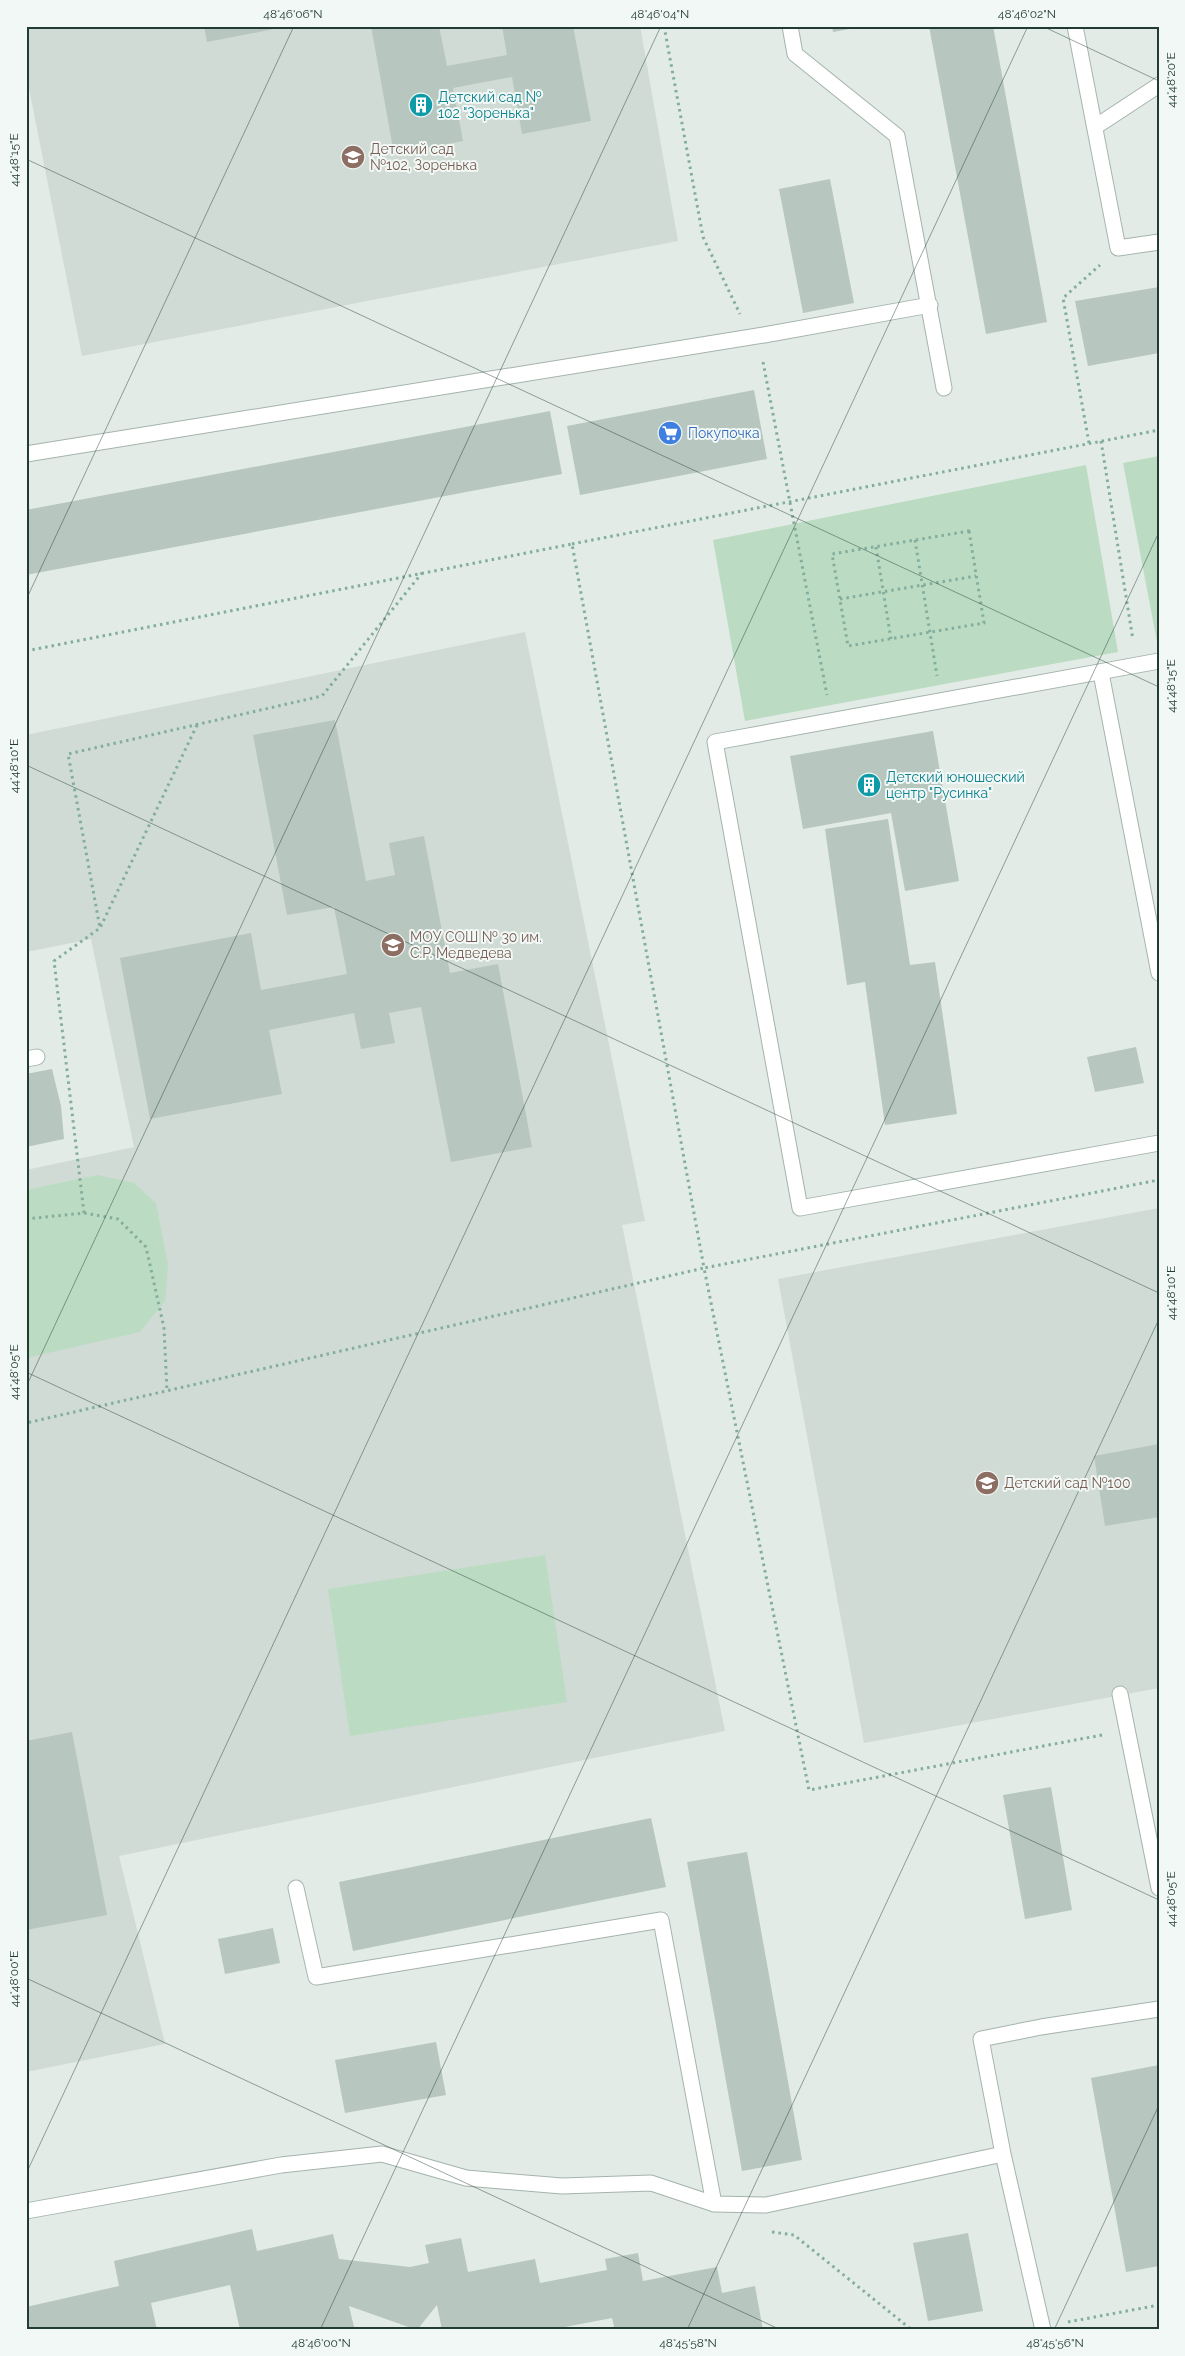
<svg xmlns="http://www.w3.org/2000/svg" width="1185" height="2356" font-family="Raleway,sans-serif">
<rect width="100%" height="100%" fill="#e2ebe6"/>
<!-- built -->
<path fill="#d0dbd5" d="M26 26H640L678 241 82 356 26 73Z
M525 632 645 1221 622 1225 725 1731 119 1856 165 2044 26 2072V1170L134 1147 91 939 26 952V735Z
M1159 1208V1688L864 1743 778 1279Z"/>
<!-- green -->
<path fill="#bbdcc2" d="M1159 456V642H1157L1123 463Z
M1086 465 1118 652 745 721 713 540Z
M98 1175 134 1183 156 1203 168 1265 165 1301 140 1332 26 1358V1190Z
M545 1555 567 1702 350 1736 328 1589Z"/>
<!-- building -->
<path fill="#b7c6bf" d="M204 26H273L274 29 207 42Z
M371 26H439L447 66 507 55 502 26H573L591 121 522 134 512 77 453 88 463 141 394 154Z
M832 26H860V27L833 32Z
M929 26H993L1047 322 986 334Z
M830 179 854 303 803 313 779 189Z
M1159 287V353L1088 366 1075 301Z
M754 390 767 459 580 495 567 426Z
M550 411 562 474 26 575V510Z
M335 720 366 881 395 875 389 843 424 836 450 973 498 964 532 1147 451 1162 421 1007 389 1013 395 1043 361 1049 354 1013 269 1030 282 1094 150 1119 120 958 251 933 261 990 347 974 334 907 287 915 253 735Z
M933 731 959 881 905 891 891 813 803 829 790 756Z
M888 819 910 965 935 962 957 1114 885 1125 865 982 847 985 825 829Z
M1136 1047 1144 1083 1095 1092 1087 1057Z
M52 1069 61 1106 64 1139 26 1147V1074Z
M1159 1444V1517L1105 1526 1094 1456Z
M72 1732 107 1915 26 1930V1741Z
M1051 1787 1072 1910 1025 1919 1003 1795Z
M651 1818 666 1887 353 1951 339 1882Z
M747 1852 802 2160 742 2171 687 1862Z
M273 1928 280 1963 225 1974 218 1939Z
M436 2042 446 2095 345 2113 335 2060Z
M1159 2065V2266L1126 2272 1091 2078Z
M252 2229 257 2251 333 2234 339 2259 410 2267 429 2263 425 2245 461 2238 468 2272 535 2259 540 2283 607 2270 605 2259 638 2253 643 2281 717 2267 722 2293 755 2286 763 2330H615L612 2318 549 2330H442L437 2305 417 2330 349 2306 354 2327 341 2330H240L230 2285 151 2303 157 2330H26V2307L119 2286 114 2261Z
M968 2233 983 2311 928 2321 913 2243Z"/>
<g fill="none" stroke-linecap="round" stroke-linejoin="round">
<!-- service casing -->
<g stroke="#a5b3ad" stroke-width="17">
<path id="service" d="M790 26 795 54 897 136 944 388
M1075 26 1118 248 1159 242
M1095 127 1159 85
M26 454 764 335 930 305
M1159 661 715 742 800 1208 1159 1143
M1101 673 1159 973
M26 1059 37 1057
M1120 1694 1159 1888
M296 1888 316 1977 661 1920 714 2204
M26 2211 281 2165 382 2154 466 2178 562 2186 651 2183 714 2204 766 2205 1003 2154
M1043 2330 1003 2154 981 2039 1041 2027 1159 2009"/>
</g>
<!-- path -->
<path stroke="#83ae9e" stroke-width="3" stroke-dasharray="2.5 4" stroke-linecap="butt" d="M664 26 703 237 740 314
M763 362 827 695
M1101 441 1133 640
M1089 443 1063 298 1100 265
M969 531 984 623 848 646 832 554Z
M915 540 937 676
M572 544 1159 430
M876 547 891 639
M840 599 976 576
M26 651 572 544 704 1268 26 1423
M197 725 100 928 68 754 322 696 422 573
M84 1213 54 961 100 928
M26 1219 84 1213 118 1219 146 1247 164 1328 167 1391
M1102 1735 809 1790 704 1268 1159 1180
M772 2232 794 2235 912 2330
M1068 2322 1159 2305"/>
<!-- service -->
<use href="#service" stroke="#fff" stroke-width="15"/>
</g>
<!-- ticks -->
<path fill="none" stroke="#223c33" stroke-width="1" stroke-opacity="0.45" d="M1042 26 1159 81M26 159 1159 687M26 600 294 26M26 765 1159 1293M26 1372 1159 1900M26 1387 661 26M26 1978 781 2330M26 2174 1028 26M320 2330 1159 532M687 2330 1159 1319M1054 2330 1159 2105"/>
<!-- icons -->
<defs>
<g id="building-disc" transform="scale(1.25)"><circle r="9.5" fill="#0f9aa8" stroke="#f2f8f5"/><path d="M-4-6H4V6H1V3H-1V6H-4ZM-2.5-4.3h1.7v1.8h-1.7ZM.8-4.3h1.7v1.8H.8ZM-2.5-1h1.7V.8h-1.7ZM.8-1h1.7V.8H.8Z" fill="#fff"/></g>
<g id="school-disc" transform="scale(1.25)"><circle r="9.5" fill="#8d6e63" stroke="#f2f8f5"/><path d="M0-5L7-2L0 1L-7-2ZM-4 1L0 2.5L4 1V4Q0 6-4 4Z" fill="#fff"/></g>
<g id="supermarket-disc" transform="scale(1.25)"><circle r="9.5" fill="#3f7fe0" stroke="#f2f8f5"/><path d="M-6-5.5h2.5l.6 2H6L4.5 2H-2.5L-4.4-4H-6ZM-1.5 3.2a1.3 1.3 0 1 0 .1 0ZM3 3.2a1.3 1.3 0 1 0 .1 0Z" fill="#fff"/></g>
</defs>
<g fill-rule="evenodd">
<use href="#building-disc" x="421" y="105"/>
<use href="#school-disc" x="353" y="157"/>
<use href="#supermarket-disc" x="670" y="433"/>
<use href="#building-disc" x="869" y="785"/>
<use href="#school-disc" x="393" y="945"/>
<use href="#school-disc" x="987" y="1483"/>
</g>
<g text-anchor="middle" stroke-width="4" stroke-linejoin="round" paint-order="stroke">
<!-- culture labels -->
<g font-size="14" fill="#0d838f" stroke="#f2f8f5" text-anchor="start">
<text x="438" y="102">Детский сад №<tspan x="438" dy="16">102 "Зоренька"</tspan></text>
<text x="886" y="782">Детский юношеский<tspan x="886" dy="16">центр "Русинка"</tspan></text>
</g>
<!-- education labels -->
<g font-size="14" fill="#785e54" stroke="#f2f8f5" text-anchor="start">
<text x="370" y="154">Детский сад<tspan x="370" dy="16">№102, Зоренька</tspan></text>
<text x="410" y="942">МОУ СОШ № 30 им.<tspan x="410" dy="16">С.Р. Медведева</tspan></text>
<text x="1004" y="1488">Детский сад №100</text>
</g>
<!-- shop labels -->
<g font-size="14" fill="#366cbe" stroke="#f2f8f5" text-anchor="start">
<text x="688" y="438">Покупочка</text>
</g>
</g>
<!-- border -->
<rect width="1185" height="2356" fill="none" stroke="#f2f8f5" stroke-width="55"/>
<rect x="28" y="28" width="1130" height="2300" fill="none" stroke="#223c33" stroke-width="2"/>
<g font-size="12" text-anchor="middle" fill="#223c33">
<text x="293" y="18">48°46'06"N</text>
<text x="660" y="18">48°46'04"N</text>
<text x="1027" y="18">48°46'02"N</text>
<text transform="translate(1171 80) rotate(-90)" y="4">44°48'20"E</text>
<text transform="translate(14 160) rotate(-90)" y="4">44°48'15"E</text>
<text transform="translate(1171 686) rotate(-90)" y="4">44°48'15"E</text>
<text transform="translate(14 766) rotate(-90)" y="4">44°48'10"E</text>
<text transform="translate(1171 1293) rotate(-90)" y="4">44°48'10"E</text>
<text transform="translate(14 1372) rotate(-90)" y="4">44°48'05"E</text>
<text transform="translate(1171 1899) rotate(-90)" y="4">44°48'05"E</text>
<text transform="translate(14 1979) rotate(-90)" y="4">44°48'00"E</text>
<text x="321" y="2347">48°46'00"N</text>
<text x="688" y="2347">48°45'58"N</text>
<text x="1055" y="2347">48°45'56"N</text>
</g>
</svg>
